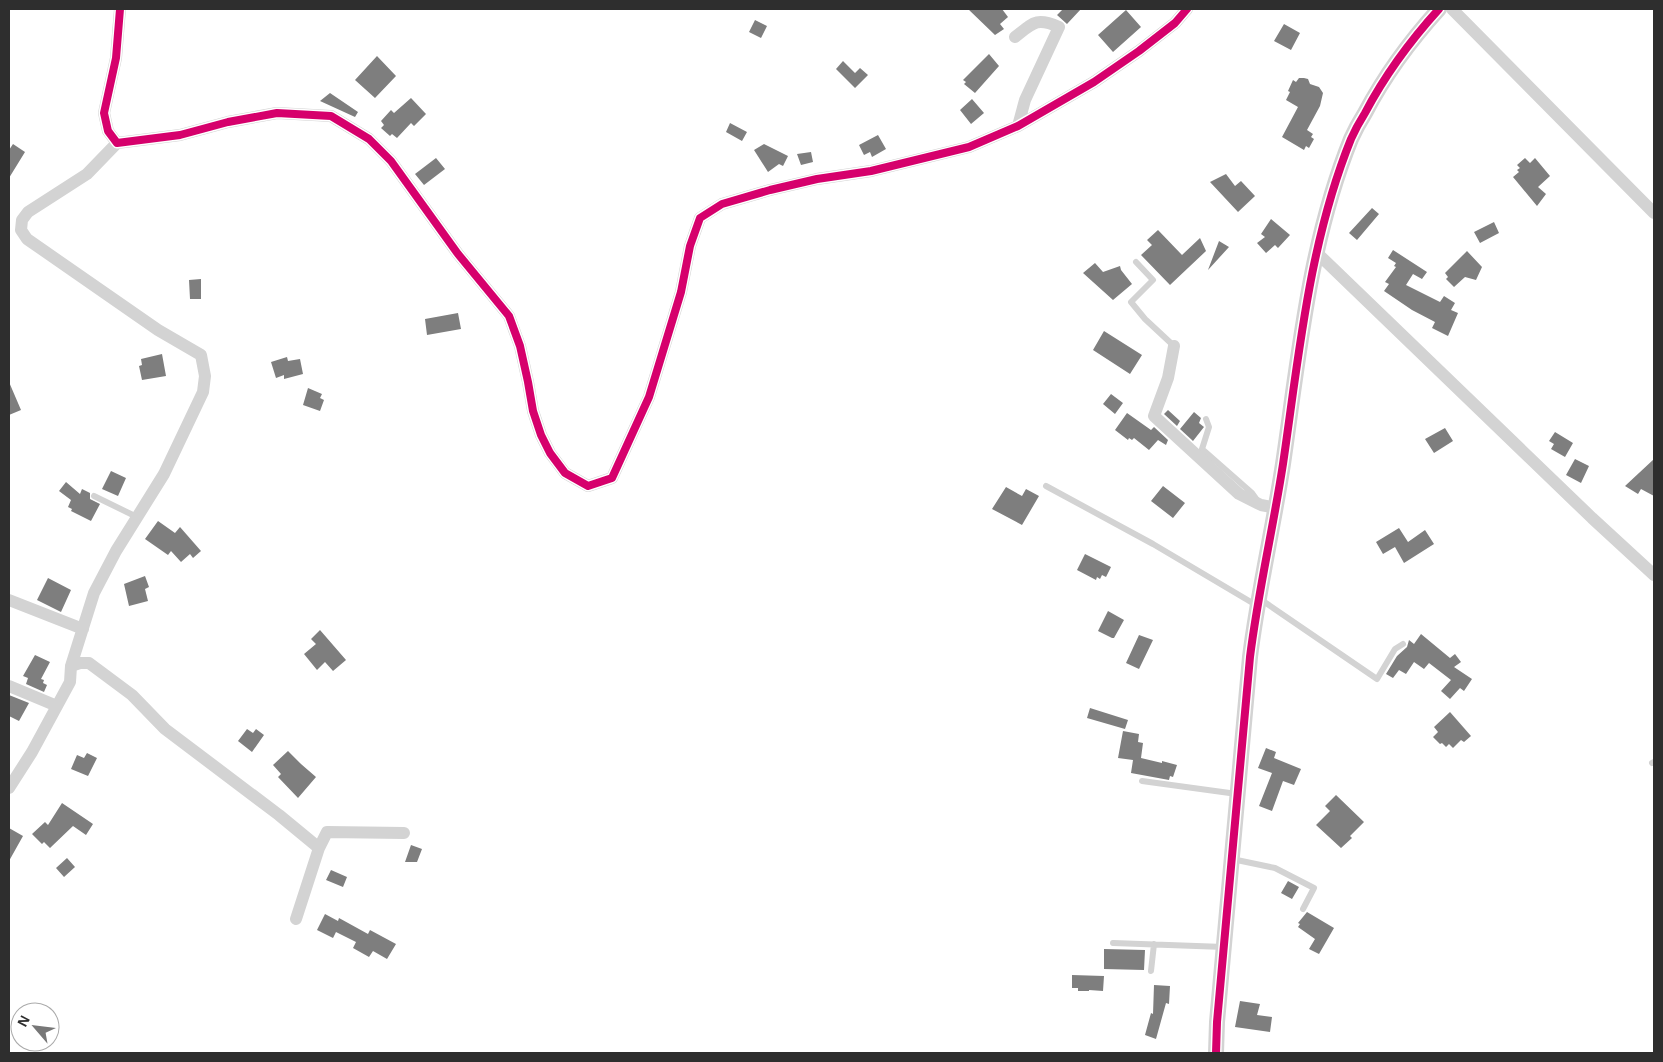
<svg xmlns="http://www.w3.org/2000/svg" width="1663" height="1062" font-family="Arial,sans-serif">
<rect width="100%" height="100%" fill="#fff"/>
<!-- building -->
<path fill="#7e7e7e" d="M968 9H1002L1008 17 1000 24 1004 29 995 35Z
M1063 9H1081L1067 24 1057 15Z
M1126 10 1141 27 1113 52 1098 35Z
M755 20 767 26 761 38 749 32Z
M1284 24 1300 33 1291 50 1274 41Z
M989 54 999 66 975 93 964 84 966 82 963 80Z
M377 56 396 76 375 98 355 80Z
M843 61 855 73 860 68 868 75 855 88 836 69Z
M1299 78H1304L1308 79 1310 84 1319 87 1323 93 1320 106 1307 130 1313 134 1311 137 1314 139 1309 148 1306 146 1304 150 1282 137 1298 107 1286 100 1290 92 1288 91 1293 80 1296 82Z
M330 93 358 112 355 117 320 101Z
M411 98 426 114 414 126 411 123 397 138 392 134 390 136 381 128 384 125 381 121 391 110 394 113Z
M972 99 984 113 971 124 960 110Z
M730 123 747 132 742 141 726 132Z
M878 135 886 149 872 157 870 152 864 155 859 145Z
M13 144 25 152 9 178V150Z
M764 144 788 156 783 166 779 164 768 172 754 150Z
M811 152 813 162 801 165 797 154Z
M436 158 445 169 424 185 415 174Z
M1525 158 1530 163 1535 158 1550 176 1538 187 1546 194 1537 206 1513 177 1519 172 1517 170 1520 168 1517 165Z
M1226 174 1235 186 1241 181 1255 196 1238 212 1210 182Z
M1372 208 1379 214 1357 240 1349 233Z
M1271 219 1290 235 1278 248 1275 245 1266 253 1257 243 1265 237 1261 234Z
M1494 222 1499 233 1480 243 1474 232Z
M1158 230 1182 255 1200 238 1206 251 1170 285 1141 255 1152 245 1147 240Z
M1219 241 1229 247 1208 270Z
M1393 250 1427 272 1422 279 1413 274 1406 285 1440 302 1444 296 1455 303 1451 310 1458 313 1448 336 1432 328 1435 322 1412 310 1384 291 1389 284 1385 282 1396 267 1394 266 1396 263 1388 258Z
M1467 251 1482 267 1476 280 1465 277 1454 287 1446 279 1448 277 1445 273Z
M1095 263 1103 272 1120 266 1121 270 1132 284 1113 300 1083 273Z
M201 279V299H190L189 280Z
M458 313 461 329 427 335 425 319Z
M1104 331 1142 355 1130 374 1093 350Z
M162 354 166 376 142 380 139 366 142 365 141 359Z
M287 357 288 361 300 359 303 374 284 379V375L276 378 271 362Z
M9 382 21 410 9 415Z
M308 388 322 394 320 398 324 400 320 411 303 405Z
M1111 394 1123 403 1115 414 1103 404Z
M1168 410 1180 421 1177 426 1164 414Z
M1194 412 1201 418 1199 423 1204 427 1193 441 1180 429Z
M1127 413 1151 430 1154 427 1168 440 1166 445 1158 440 1149 450 1134 438 1132 440 1129 438 1128 440 1115 430Z
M1445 428 1453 441 1434 453 1425 439Z
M1555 432 1573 443 1565 457 1551 449 1554 444 1549 441Z
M1575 459 1589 466 1581 483 1566 475Z
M1654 459V496L1641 489 1638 494 1625 486Z
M111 471 126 478 118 496 102 489Z
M66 482 80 494 82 489 90 493V499L100 504 91 521 71 511 72 509 68 507 71 500 59 491Z
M1163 486 1185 503 1173 518 1151 501Z
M1006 487 1022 496 1026 489 1039 496 1022 525 992 509Z
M158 521 175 533 180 527 201 551 193 558 190 554 181 562 171 551 168 555 145 539Z
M1399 528 1408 542 1425 530 1434 544 1404 563 1395 547 1383 554 1376 542Z
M1085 554 1111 567 1106 577 1102 575 1100 579 1097 577 1096 580 1077 570Z
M145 576 149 587 145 589 148 601 129 606 124 584Z
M48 578 71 590 61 612 37 600Z
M1108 611 1124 620 1114 638H1112L1098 631Z
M320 630 346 660 333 671 325 662 317 670 304 654 316 644 311 639Z
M1421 634 1450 658 1455 654 1461 662 1454 667 1472 679 1464 691 1460 688 1450 699 1441 691 1451 680 1429 663 1424 669 1414 662 1406 674 1399 670 1393 678 1386 674 1397 656 1407 647 1409 640 1414 644Z
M1139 635 1153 640 1139 669 1126 663Z
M35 655 50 662 41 679 44 680 43 683 47 685 44 692 26 684 28 678 23 676Z
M9 695 29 703 19 721 9 716Z
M1090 708 1128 720 1125 729 1087 718Z
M1450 712 1471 736 1464 742 1461 740 1453 748 1449 744 1446 747 1442 743 1440 744 1433 737 1438 732 1434 727Z
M247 729 253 733 256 729 264 735 252 752 238 741Z
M1123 731 1139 734 1138 742 1143 743 1141 758 1162 763V761L1177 765 1173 777 1170 776 1169 780 1131 773 1133 760 1118 758Z
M1266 748 1276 752 1274 758 1301 769 1294 785 1283 781 1272 811 1259 806 1272 773 1258 768Z
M288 751 301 764 316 777 298 798 278 777 281 774 273 765Z
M87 753 97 758 88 776 71 769 77 755 84 758Z
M1336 795 1364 822 1350 836 1352 838 1341 848 1316 825 1330 811 1325 806Z
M62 803 93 824 86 835 73 826 50 848 44 842 42 844 32 834 45 822 48 825Z
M9 828 23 836 9 861Z
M411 845 422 849 417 862H405Z
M67 858 75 867 64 877 56 868Z
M331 870 347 877 343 887 326 880Z
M1288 881 1299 887 1292 899 1281 893Z
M1307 912 1334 928 1319 954 1309 949 1315 939 1298 927 1300 924 1298 923Z
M325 914 338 921 339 918 368 934 370 930 396 944 387 959 373 951 369 957 353 948 356 942 336 932 333 938 317 930Z
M1104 949 1145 950 1144 970 1104 969Z
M1072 975 1104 976 1103 991 1089 990V991H1078V988H1072Z
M1154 985 1170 986 1169 1004 1166 1003 1156 1039 1145 1035 1151 1013 1153 1014Z
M1240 1001 1260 1004 1257 1015 1272 1017 1270 1032 1235 1027Z"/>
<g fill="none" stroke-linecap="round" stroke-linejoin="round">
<!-- service -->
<path stroke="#d3d3d3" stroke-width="6" d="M1136 262 1153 280 1131 302 1145 319 1174 346
M1206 419 1209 427 1202 449 1252 493 1257 500
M1046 486 1153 544 1256 605
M94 496 137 517
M1260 599 1377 679 1395 649 1403 644
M1652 763 1654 762
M1142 781 1237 794
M1232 859 1275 868 1314 888 1303 909
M1113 943 1224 947
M1151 971 1154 944"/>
<!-- minor -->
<path stroke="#d3d3d3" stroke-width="12" d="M120 9 116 58 104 113 108 131 117 143 180 135 228 122 277 113 331 116 369 139 391 161 458 254 509 316 520 346 528 382 533 411 541 435 550 453 565 473 588 486 612 478 649 397 681 292 690 246 700 218 722 204 770 190 817 179 871 171 969 147 1018 126 1094 82 1139 51 1175 23 1187 9
M1452 9 1654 213
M1015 37C1033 23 1036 17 1059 27L1025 100 1018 126
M1316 252 1592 518 1654 575
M1174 346 1168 378 1154 416 1239 494 1261 505 1276 508
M9 600 83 629
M71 666 80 663H89L132 695 165 729 279 815 319 848
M9 686 57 706
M9 788 32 752 70 682 71 666 94 593 116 551 164 474 203 392 205 376 201 355 158 330 27 239 21 230 22 220 28 212 87 174 117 143
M296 919 319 848 327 832 404 833"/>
<!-- tertiary -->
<path stroke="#d3d3d3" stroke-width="16" d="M1216 1053 1217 1022 1250 657C1258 592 1273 529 1283 464 1299 355 1309 243 1351 139 1355 130 1360 121 1365 113 1385 75 1410 41 1439 9"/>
<!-- cycleway casing -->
<g stroke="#fff" stroke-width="11">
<path id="cycleway" d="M120 9 116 58 104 113 108 131 117 143 180 135 228 122 277 113 331 116 369 139 391 161 458 254 509 316 520 346 528 382 533 411 541 435 550 453 565 473 588 486 612 478 649 397 681 292 690 246 700 218 722 204 770 190 817 179 871 171 969 147 1018 126 1094 82 1139 51 1175 23 1187 9
M1216 1053 1217 1022 1250 657C1258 592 1273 529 1283 464 1299 355 1309 243 1351 139 1355 130 1360 121 1365 113 1385 75 1410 41 1439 9"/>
</g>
<!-- cycleway -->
<use href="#cycleway" stroke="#d6006c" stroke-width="8"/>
</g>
<!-- border -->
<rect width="1663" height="1062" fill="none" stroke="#2e2e2e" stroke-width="20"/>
<!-- north arrow -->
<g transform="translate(35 1027) rotate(298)"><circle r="24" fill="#ffffff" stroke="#ababab"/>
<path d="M0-4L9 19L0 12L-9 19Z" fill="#777777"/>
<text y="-8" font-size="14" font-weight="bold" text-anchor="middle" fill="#2e2e2e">N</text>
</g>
</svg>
